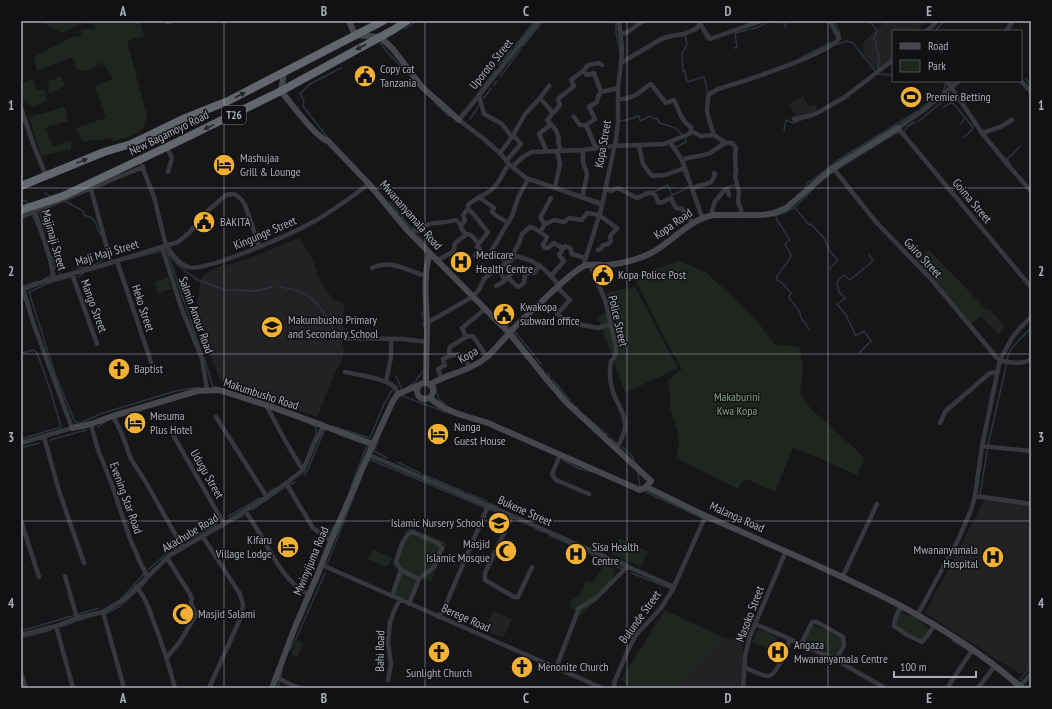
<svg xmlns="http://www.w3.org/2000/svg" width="1052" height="709" font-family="'PT Sans Narrow',sans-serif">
<rect width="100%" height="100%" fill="#161618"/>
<!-- built -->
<path fill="#222225" d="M886 21H925L917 31H893V56L882 71H879L873 66 863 52V45L866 39Z
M803 96 809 107 815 104 818 110 797 120 789 104Z
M299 238 311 255 319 279 324 286 333 300 341 302 344 305 343 325 345 330 341 338 344 351 341 363 335 372 317 417 246 391 219 379 211 356 204 346 197 302 202 276 217 267 234 263 253 257Z
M989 309 1001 322V324L1005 327 998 334 981 316Z
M987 495 1031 502V667L1022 674H1020L925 613Z
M665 610 722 637 743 642 741 688H628L621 679Z
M493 611 512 619 503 638 484 630Z"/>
<!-- green -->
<path fill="#1e261f" d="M42 21H140L144 36 127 41 147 116 143 129 127 138 113 141 110 138C100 141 92 139 83 142L76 128 106 118 95 86 112 79 110 73 101 62C92 70 88 73 76 69L73 57 37 71 34 57 72 37 81 36V29H95L93 24 84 22 62 33 52 28Z
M61 77 65 86 49 93 48 81Z
M33 78 37 90 44 89 48 101 32 107 23 98 21 85Z
M65 107 68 121 46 127 52 146 71 141V149L41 156 29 117Z
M929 250 987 310 971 324 914 260Z
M680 261 707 273 755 318 774 344 798 347 800 349 803 368 800 393 811 409 865 458 857 475 793 447 775 492 747 479 740 483 739 489 676 458 679 446 677 429 670 409V394L667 381 682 369 673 354 633 276Z
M168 277 172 289 158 293 155 282Z
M635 287 678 368 625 393 598 317 610 310 606 293Z
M408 527 447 543 431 581 419 577 410 601 392 594 402 570 392 566Z
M619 538 648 551 641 567 612 554Z
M372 549 392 558 389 566 386 565 385 567 368 559Z
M605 563 616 570 605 592 581 615 569 606 570 601 579 596 586 581 593 583Z
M666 612 722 638 676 688H628L622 679Z
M900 612 917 618 929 629 921 641 896 627 895 619Z
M811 625 830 632 843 641 834 659 803 644Z
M758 629 778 637 772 650 752 642Z
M297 640 303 643 297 657 291 654Z"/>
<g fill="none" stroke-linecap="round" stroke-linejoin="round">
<!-- stream -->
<path stroke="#2c353c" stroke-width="1.5" d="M616 21V33L620 51
M783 21 786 27
M834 21 839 30 840 36
M870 21 877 31 874 39 877 43 876 48 879 55 878 69
M405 29 417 21
M935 31 944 21
M704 33 706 39
M685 35 687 44 684 51 682 52 683 72 685 71 687 82 704 77 708 94
M380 43 387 52 406 71
M835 45 846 41 853 43 876 72
M523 46 543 21
M514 47 535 21
M734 48 737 47 735 33 756 28 770 21
M802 57 833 42
M499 65 512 49
M878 74 893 75
M1021 74H1022
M500 77 521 49
M1026 79 1031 85
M494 85 497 81
M480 90 496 70
M943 92 946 82
M484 98 491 88
M947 98 952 102 973 127 972 130 963 138
M435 103 449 116
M944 107 952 102
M920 109 933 99
M470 119 480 104
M619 121C626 121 631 118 639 116L640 121 650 116 654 119 657 118 660 123 675 128 683 135
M918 122 950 95
M960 124 965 118
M784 131 786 120 793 123 803 119
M904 132 908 126 915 122
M328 138 303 106 304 100 300 94 310 84 341 68
M674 148 686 142 685 137
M1010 164 1007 159 1012 155 1019 147
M683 171 687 180
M831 173 896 133H900
M724 188 735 185
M805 188 809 181 810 182 838 160 918 111
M654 192 668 185 672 195 682 191 689 186
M45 193 51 197
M21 200 26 201 29 204
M65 201 83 211 84 215C102 221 92 224 101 235
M389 201 410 227 418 229
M592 203 600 206V207
M795 208 809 225 811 224 824 238 829 250 838 260 830 268 831 270
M42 210 40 213 46 232 50 234 60 274
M32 215 37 225
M775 216C793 211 801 202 813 189
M776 216 777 220 790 240 785 244 791 255C789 264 779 270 776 279L782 283 791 293 789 297C792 303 796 306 799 311 801 313 800 315 801 317 802 321 807 325 809 329
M418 235 427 246
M167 251 202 354
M169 254 179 266 196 279 225 290 255 291 272 287
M52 257 56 266 53 270
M130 259 161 251
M77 268C88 268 97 265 106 258V254
M70 277 49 283 29 292 55 374 75 422 80 423 103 413 176 391 200 387
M78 277 84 273
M44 279 50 276 52 273
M21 287 38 281
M280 287C286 288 293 289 299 291 319 299 330 321 338 340L342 339
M423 319 422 314 424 310
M423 322 424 328
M504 324 511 328
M514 331 534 355
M21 353 34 350 37 353 51 392 61 427 21 439
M859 353 871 341 864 331 856 336 846 315 837 304 845 298 839 292 837 282 844 275 850 280 873 261 869 255
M204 357 213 387H216
M536 358 541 364
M548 373 550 377
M396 376 402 390
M552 379 570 400
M435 385 439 400 444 403 442 405
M406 388 415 382 423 371
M400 395 445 412
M262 401 324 423
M572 403 573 404
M575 406 580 411
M584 415 608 435
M332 426 370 438 384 404 393 389
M98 427 106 421
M338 434 367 445 351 487
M379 438 374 451 387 458
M611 438 617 444
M50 440 86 430
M622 447 632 456 634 461
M21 448 39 443
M308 453 316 434V427L311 424
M563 460 580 469 594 472
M397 462 420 473
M367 463 371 460 510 518
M638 472 640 488
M304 475 307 471 325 429
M423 475 432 478
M434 479 464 492
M289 485 295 482
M644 491 702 518
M269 492 275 488
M467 493 473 496
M980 495 988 445 1007 362C1006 350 1023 337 1031 328
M474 496 478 498
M479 498 487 501
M490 503 497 507
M252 510 284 488
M229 516 260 498
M236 519 243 516
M535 528 543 532
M329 535 335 525
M549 535 592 554 622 569
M183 543 217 524
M173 549 180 545
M619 560 628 564
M327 564 362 476
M148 570 167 553
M631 573 670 588
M140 588 147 581
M121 599 144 574
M105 614 119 607 137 591
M60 627 89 617
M21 631 99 608
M21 638 51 630
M952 640 971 652
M290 650 294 643 325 573
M1020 679 1031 667
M1012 683 1017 688
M1026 685 1029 688
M278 688 282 670"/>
<!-- street -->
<path stroke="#37383d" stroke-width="4.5" d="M539 21 459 120 484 139 500 153 509 164 526 178 602 204
M167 22 171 21
M700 24 710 39 761 21
M927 31 937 21
M1006 31 1013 21
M620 34 626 33 643 21
M621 63 661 39 671 36 684 34 696 29 700 24 701 21
M947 81 982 133 1008 165 1031 191
M959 81 924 110 898 128 1031 287
M1021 81 1031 92
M549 86 540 98 553 113
M601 92 594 73 587 75 583 71 588 65 599 63 602 65
M479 95 484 114 502 124 512 137
M618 100C626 99 634 97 640 92 645 89 646 86 651 84L666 103 674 100C679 110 681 121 691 127V131L701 136 714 135
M21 108 34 146 46 176
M574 117 580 125H586L596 148
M794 119 810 116 819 112 845 97 893 60
M586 125 595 119 589 107 597 102 598 97 601 92 618 88
M982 133 1000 127 1012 120
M670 142 682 160 702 217
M726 143 714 135 710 123 707 111 708 97 710 94 718 89C738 83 833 53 839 38L830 21
M639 146 643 164 652 176 665 175 685 168
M561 151 558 142 559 139 556 130 547 120 560 105 558 100 559 98 574 86 571 80 583 71
M547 152 539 134 551 124
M500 153 512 137 525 114 540 98
M682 160C691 156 701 157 710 153 717 149 724 141 732 143L736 148 735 157 736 172 735 176 739 192 738 202 741 209V216
M506 161 521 144 513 135
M142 166 154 197 166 246
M512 167 524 156 532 152 583 150 613 146 664 144 689 134 691 131
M833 168 876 222 931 279 997 358C1005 363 1023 365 1031 359
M168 172 172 158 169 152
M555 187 560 164 557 151
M605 188 611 191 618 188 637 198C647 194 654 187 658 202L660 203 671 198 676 208 682 209 693 223
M91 189 111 263
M692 190C701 180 711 190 715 174L714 173
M479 197 494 208 492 212C495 216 503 219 508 223
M582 198 587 175 586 170 584 166 583 162V150
M34 209 50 259 54 279
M468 209C476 215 481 225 488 232L478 245 477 247 480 249 475 255
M711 215 715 201C720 198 721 191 727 189L729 195
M21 217 143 167
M545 224 554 220 564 222 569 218 582 220 587 213 599 215 617 228 610 236 611 241 608 244 603 245 601 249 598 250
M461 225V228L466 235
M408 231H419C426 220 445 224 456 220L461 225 465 221 463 215 468 209V205C475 198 483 196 490 191 500 184 502 173 509 164
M540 232 545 224 541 219V216L551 198
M166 246C172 253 178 264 188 267 205 273 295 232 313 222 333 211 351 197 369 184
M162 247 181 307 202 359 207 390
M512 256 519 243 522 234 530 227 534 228 547 237 543 245 545 248H548L554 243 562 248
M117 261 151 362
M436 261 451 253 454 250 455 243 467 234 471 235 479 244
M590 265 605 300 616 347C616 353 616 357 611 361 609 373 610 386 615 397 619 406 626 416 625 426 625 435 620 442 616 449
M583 267 601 210 616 139 618 122V88L621 63 622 48 619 21
M372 268C375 267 379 265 382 265 395 262 413 273 427 276
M498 268 505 280
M72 274 97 344
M551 276 564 261 559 255 565 246 570 248 572 254 585 258
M508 278 518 287 524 283 525 274 529 273H534L540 265
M496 286 503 282 513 272 507 262 492 252V250L512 216 518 198 528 179
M21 290 45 281 97 267 178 242 190 232 204 214 226 195 233 194 236 195 241 199 245 205 259 246
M427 323 472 297 479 290 484 279 494 270 508 263 516 256 532 261 544 269 559 285V289L570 300 557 314 568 322 582 325 598 328 611 324
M466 337 473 336 487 357
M344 339 353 338 402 339 427 342
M452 355 449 352 450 347 466 337 462 328 485 309
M345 372C360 375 383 378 395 387L398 394
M441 378 438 369 445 365 443 359C449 356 456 353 462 355L470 367
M386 382 391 357V339
M266 405 287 444 303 470
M113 416 122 434 131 459 144 479 183 548
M216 417 267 497
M940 423 945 412 949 408 990 373 997 372
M91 424 97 447 112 485 130 539 141 564 147 576
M172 433 224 524
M44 437 59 491 84 563
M21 443 72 428 34 325 23 289
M982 446 1031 451
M369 455 508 514 674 587
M560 455 552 474 556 480 589 494
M286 483 313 528 331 541
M975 496 1031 504
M245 511C262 533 274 565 293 583 298 588 303 591 308 595
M512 516 485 573V580L514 597H518L532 567
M21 521 39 577
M203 537 240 594 243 605 241 617 209 688
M322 565 602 688
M401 570 419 579
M65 576 77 618
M843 576 877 504
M136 587C145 596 149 609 153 620 162 643 169 665 175 688
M392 596 401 570 396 562C399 553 403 534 413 532L439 544 442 548 434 567 419 579 409 604
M901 606 895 619 894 626 907 635 922 642 927 636 935 624
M103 612 124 688
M918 614 958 540 971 510 975 496 982 446 1000 360 1012 338 1020 328 1031 317
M438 617 443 611 488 506
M755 624 790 639 836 660 885 688
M56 626 73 688
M21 635 56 626 77 618 103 612 126 598 170 555 224 524 267 497 297 475 303 470 315 442 323 427
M801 644 812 622H817L843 637 844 645 836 660
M167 657 179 643 196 615 191 603 192 599 190 594 167 558
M744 667C751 670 761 676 768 676 777 676 787 647 790 639
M556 668 579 608 595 599 627 567
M21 673 25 685V688
M275 677 299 688
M388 680 391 664 388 643 390 622 395 609 400 599
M1020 686 1031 674
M615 688 614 683 628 650 636 635 661 608 673 589 706 515
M743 688 745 656 750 636 786 551
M947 688 973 649
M978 688 995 666"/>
<!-- secondary -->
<path stroke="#45474d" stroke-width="6" d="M349 21 355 35 380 37 393 49 422 87 459 120
M284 73 281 91C290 102 316 138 328 141L369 184 408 231 511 335 548 381 566 402 651 481 646 487 640 490 488 423C468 417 445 412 430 398
M426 382C426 362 427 343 427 323 426 303 423 272 430 254
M417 391a8 8 0 1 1 16 0a8 8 0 1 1-16 0Z
M431 384C449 373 471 371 488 356 496 348 504 339 512 330 520 322 528 314 536 307 551 293 565 278 582 267 590 262 600 266 609 265 623 263 640 259 653 252 674 240 690 219 714 215H763L774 213 786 208 833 168 898 128
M72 428 91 424 113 416 197 391 219 390 266 405 373 444
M646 487C666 496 686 507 706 516 816 566 930 607 1022 688
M272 688 295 627 317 576 331 541 373 444 393 401 398 394 419 385"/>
<!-- highway -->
<path stroke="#63666e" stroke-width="8" d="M21 186 104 152 131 144 183 119 228 101 383 21
M21 210 63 196 173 144 281 91 393 30 407 21"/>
</g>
<!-- one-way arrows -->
<defs><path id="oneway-solid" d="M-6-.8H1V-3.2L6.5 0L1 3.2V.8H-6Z"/></defs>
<g fill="#26262a">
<use href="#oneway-solid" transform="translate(361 47) rotate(152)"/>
<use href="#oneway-solid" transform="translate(240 95) rotate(-27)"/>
<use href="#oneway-solid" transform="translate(209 127) rotate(154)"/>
<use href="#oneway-solid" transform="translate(82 161) rotate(-22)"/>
</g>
<!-- grid -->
<path fill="none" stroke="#a8adb8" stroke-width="1" stroke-opacity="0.55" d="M224 21V688M425 21V688M627 21V688M828 21V688M21 188H1031M21 354H1031M21 521H1031"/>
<!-- icons -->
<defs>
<g id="civic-disc" transform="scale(1.15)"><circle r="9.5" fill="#f2b134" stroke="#111113"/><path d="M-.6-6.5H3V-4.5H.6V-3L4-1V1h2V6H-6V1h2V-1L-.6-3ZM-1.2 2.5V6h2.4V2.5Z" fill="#111"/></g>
<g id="stadium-disc" transform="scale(1.15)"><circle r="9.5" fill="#f2b134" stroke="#111113"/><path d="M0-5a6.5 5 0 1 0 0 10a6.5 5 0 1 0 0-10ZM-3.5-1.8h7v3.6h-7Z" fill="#111"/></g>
<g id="hotel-disc" transform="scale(1.15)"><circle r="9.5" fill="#f2b134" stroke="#111113"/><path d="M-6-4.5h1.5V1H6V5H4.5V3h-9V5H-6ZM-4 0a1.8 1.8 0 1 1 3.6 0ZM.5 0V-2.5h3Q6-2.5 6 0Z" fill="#111"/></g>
<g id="hospital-disc" transform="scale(1.15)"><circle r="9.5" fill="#f2b134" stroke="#111113"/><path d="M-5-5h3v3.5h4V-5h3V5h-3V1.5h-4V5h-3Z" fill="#111"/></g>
<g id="school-disc" transform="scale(1.15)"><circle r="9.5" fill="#f2b134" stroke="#111113"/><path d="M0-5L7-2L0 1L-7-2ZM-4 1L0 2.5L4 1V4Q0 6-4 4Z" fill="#111"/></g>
<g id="church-disc" transform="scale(1.15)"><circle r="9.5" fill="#f2b134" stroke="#111113"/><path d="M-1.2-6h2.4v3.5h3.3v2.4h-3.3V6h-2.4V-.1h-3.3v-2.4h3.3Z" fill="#111"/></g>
<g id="mosque-disc" transform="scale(1.15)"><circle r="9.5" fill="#f2b134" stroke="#111113"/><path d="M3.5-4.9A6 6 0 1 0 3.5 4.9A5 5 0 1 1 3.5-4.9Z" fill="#111"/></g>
</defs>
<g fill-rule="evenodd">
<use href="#civic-disc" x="365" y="76"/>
<use href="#stadium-disc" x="911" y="97"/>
<use href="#hotel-disc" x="224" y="165"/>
<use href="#civic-disc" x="204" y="222"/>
<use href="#hospital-disc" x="461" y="262"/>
<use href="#civic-disc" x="603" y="275"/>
<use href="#civic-disc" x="504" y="314"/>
<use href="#school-disc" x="272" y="327"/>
<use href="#church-disc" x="119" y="369"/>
<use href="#hotel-disc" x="135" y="423"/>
<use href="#hotel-disc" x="438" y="434"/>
<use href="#school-disc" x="499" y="523"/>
<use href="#hotel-disc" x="288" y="547"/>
<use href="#mosque-disc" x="506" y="551"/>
<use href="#hospital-disc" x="576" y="554"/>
<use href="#hospital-disc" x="993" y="557"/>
<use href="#mosque-disc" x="183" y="614"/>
<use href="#church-disc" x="439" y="652"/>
<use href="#hospital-disc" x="778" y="652"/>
<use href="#church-disc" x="522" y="667"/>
</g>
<g text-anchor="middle" stroke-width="3" stroke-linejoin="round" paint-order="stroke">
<!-- shield labels -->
<rect fill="#111113" stroke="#7b7e86" stroke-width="1" x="222" y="106" width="24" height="18" rx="3"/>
<g font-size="11" font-weight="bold" fill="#a8adb8">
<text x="234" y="119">T26</text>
</g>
<!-- street labels -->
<g font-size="12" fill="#a8adb8" stroke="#111113">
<text transform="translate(491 64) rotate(-51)" y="4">Uporoto Street</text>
<text transform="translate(169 133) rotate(-26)" y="4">New Bagamoyo Road</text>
<text transform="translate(603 144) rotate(-80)" y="4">Kopa Street</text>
<text transform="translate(972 201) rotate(50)" y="4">Goima Street</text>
<text transform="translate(411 215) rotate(49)" y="4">Mwananyamala Road</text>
<text transform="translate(673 224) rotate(-35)" y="4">Kopa Road</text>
<text transform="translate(265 233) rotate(-23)" y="4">Kingunge Street</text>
<text transform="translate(54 240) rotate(74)" y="4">Majimaji Street</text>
<text transform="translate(107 253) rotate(-17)" y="4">Maji Maji Street</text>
<text transform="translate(923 258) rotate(47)" y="4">Gairo Street</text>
<text transform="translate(94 306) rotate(70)" y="4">Mango Street</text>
<text transform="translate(143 308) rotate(72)" y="4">Heko Street</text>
<text transform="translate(196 315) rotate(70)" y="4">Salmin Amour Road</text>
<text transform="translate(618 321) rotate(77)" y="4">Police Street</text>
<text transform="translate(468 355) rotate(-30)" y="4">Kopa</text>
<text transform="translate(261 394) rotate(18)" y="4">Makumbusho Road</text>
<text transform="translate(207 474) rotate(60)" y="4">Udugu Street</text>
<text transform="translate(126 498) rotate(70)" y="4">Evening Star Road</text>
<text transform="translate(525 511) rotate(24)" y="4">Bukene Street</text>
<text transform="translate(737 517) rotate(24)" y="4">Malanga Road</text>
<text transform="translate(190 533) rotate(-31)" y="4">Akachube Road</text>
<text transform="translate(311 561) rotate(-67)" y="4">Mwinyijuma Road</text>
<text transform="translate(750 614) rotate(-69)" y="4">Masoko Street</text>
<text transform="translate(640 617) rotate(-54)" y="4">Bulunde Street</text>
<text transform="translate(466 618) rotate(24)" y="4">Berege Road</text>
<text transform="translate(380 651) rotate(-89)" y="4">Bahi Road</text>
</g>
<!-- poi labels -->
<g font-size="12" fill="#a8adb8" stroke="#111113" text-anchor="start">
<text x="380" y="73">Copy cat<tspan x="380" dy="14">Tanzania</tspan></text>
<text x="926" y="101">Premier Betting</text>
<text x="240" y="162">Mashujaa<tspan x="240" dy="14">Grill &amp; Lounge</tspan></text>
<text x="220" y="226">BAKITA</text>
<text x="476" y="259">Medicare<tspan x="476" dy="14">Health Centre</tspan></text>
<text x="618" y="279">Kopa Police Post</text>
<text x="520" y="311">Kwakopa<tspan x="520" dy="14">subward office</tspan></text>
<text x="288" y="324">Makumbusho Primary<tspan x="288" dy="14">and Secondary School</tspan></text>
<text x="134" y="373">Baptist</text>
<text x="150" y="420">Mesuma<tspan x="150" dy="14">Plus Hotel</tspan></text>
<text x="454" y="431">Nanga<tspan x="454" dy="14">Guest House</tspan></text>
<text x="484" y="527" text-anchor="end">Islamic Nursery School</text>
<text x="272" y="544" text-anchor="end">Kifaru<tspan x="272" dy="14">Village Lodge</tspan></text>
<text x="490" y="548" text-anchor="end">Masjid<tspan x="490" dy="14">Islamic Mosque</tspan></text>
<text x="592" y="551">Sisa Health<tspan x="592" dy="14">Centre</tspan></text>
<text x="978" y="554" text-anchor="end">Mwananyamala<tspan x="978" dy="14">Hospital</tspan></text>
<text x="198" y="618">Masjid Salami</text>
<text x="794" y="649">Angaza<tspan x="794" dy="14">Mwananyamala Centre</tspan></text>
<text x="538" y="671">Menonite Church</text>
<text x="439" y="677" text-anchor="middle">Sunlight Church</text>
</g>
<!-- park labels -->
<g font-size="12" fill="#7fa381" stroke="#111113">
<text x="737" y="401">Makaburini<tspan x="737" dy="14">Kwa Kopa</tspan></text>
</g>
</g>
<!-- border -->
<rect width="1052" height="709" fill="none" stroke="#111113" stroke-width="44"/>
<!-- legend -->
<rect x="892" y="30" width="130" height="52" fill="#111113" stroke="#4d4f55"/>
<rect x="900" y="43" width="20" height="6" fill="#45474d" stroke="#4d4f55"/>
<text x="928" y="50" font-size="12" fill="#a8adb8">Road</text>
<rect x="900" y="60" width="20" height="12" fill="#1e261f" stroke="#4d4f55"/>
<text x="928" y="70" font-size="12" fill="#a8adb8">Park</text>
<!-- scale -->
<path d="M894 671v6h82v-6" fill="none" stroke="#a8adb8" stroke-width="2"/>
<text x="900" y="671" font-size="12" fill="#a8adb8" stroke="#111113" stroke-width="3" paint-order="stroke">100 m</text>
<rect x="22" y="22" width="1008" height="665" fill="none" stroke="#a8adb8" stroke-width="1.5"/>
<g font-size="13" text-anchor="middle" font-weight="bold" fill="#a8adb8">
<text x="123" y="16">A</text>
<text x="324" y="16">B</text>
<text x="526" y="16">C</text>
<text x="728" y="16">D</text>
<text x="929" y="16">E</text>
<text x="11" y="110">1</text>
<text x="1041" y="110">1</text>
<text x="11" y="276">2</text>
<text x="1041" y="276">2</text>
<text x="11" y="442">3</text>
<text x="1041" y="442">3</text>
<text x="11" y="608">4</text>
<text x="1041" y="608">4</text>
<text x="123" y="703">A</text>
<text x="324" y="703">B</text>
<text x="526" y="703">C</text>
<text x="728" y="703">D</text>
<text x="929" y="703">E</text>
</g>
</svg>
